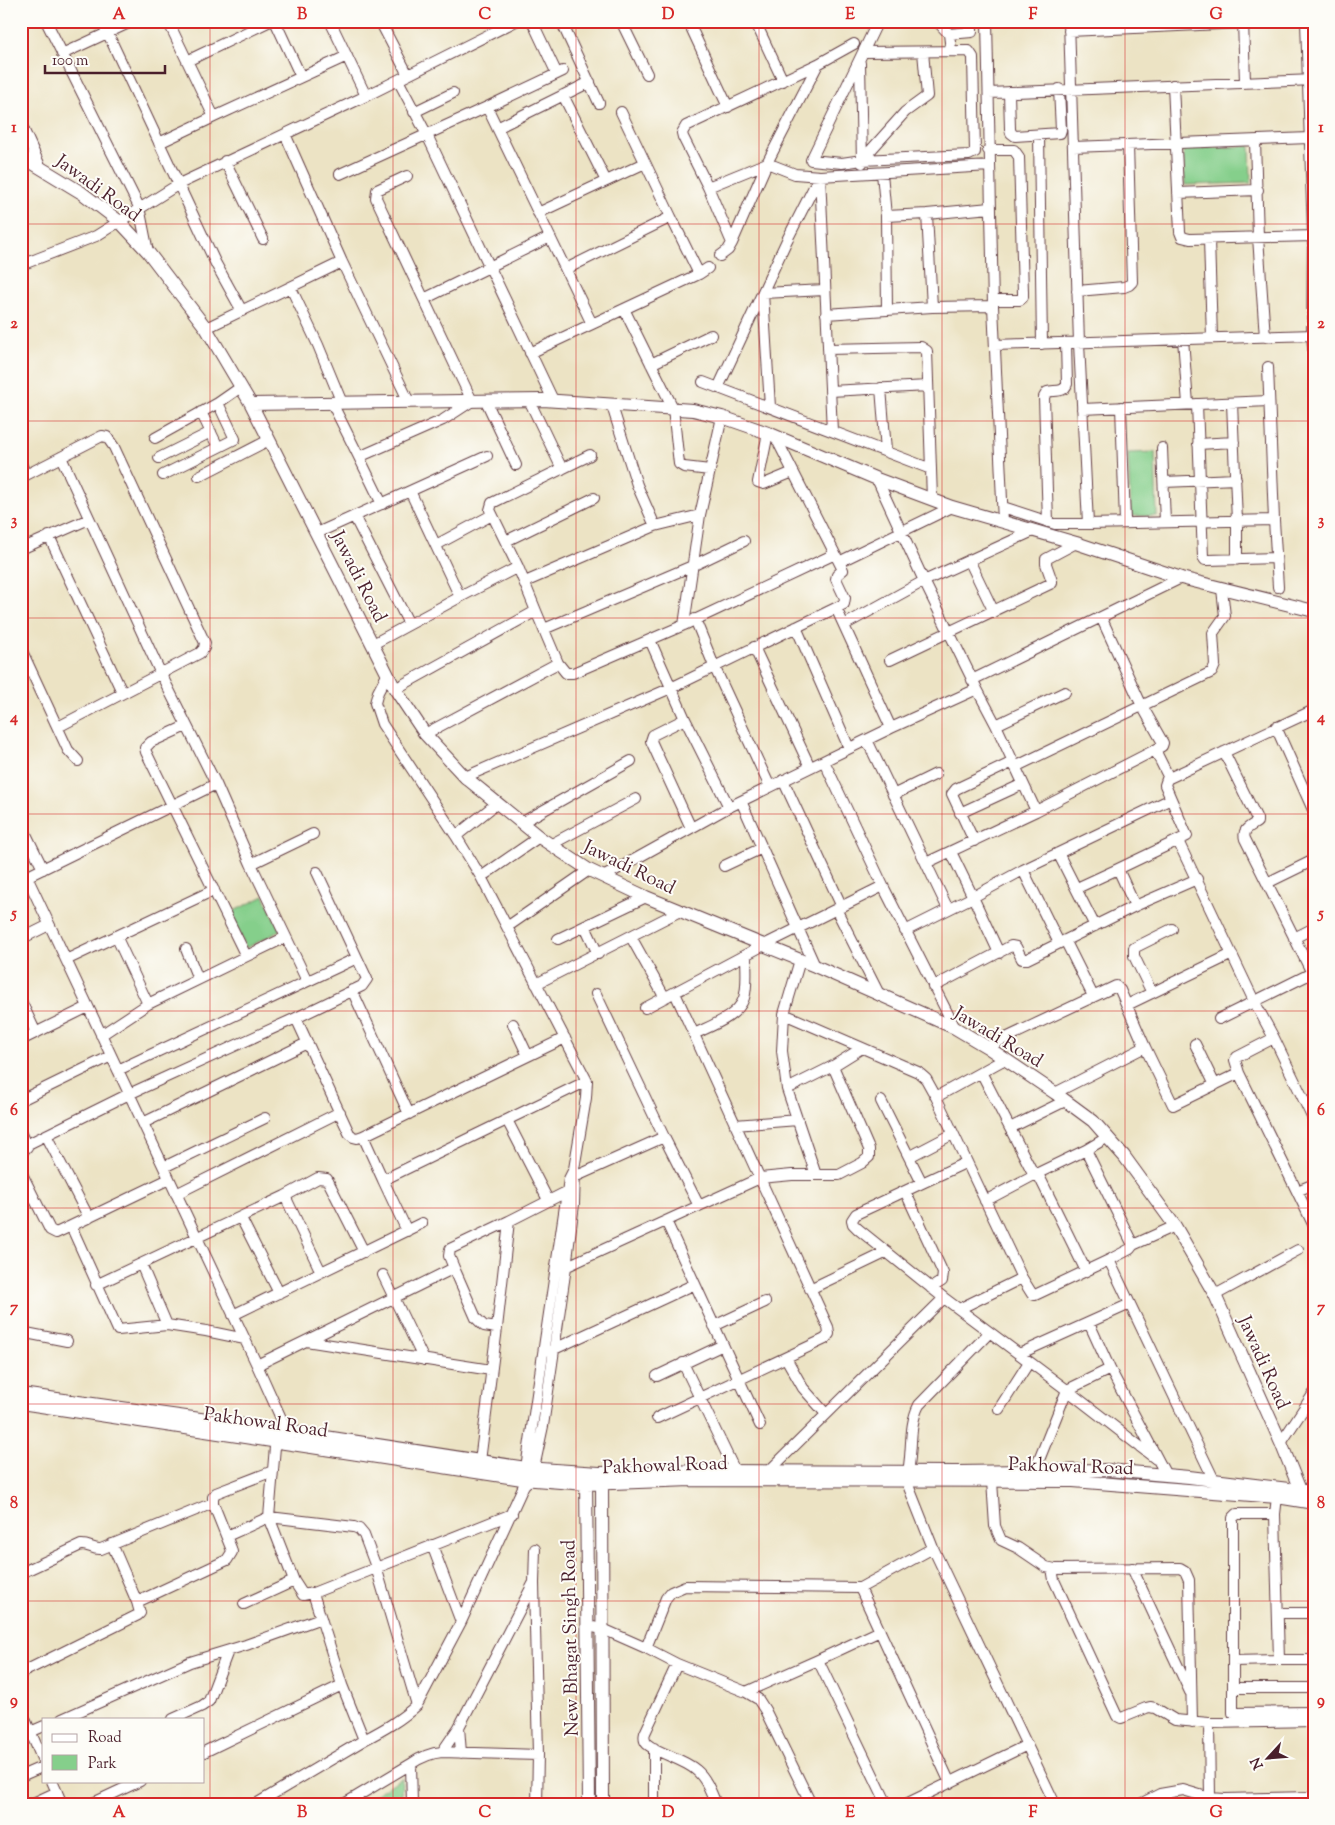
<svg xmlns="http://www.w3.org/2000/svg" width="1335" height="1825" font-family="'Sorts Mill Goudy',serif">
<rect width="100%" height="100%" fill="#fdfcf7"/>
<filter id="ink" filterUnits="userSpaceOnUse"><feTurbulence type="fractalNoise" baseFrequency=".02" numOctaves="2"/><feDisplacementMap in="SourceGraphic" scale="10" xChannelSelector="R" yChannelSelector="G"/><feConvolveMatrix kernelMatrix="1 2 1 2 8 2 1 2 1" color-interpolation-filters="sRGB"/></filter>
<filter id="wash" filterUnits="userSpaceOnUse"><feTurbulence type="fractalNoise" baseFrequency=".0096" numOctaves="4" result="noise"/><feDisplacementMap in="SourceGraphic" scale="20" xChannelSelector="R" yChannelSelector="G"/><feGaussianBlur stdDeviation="1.12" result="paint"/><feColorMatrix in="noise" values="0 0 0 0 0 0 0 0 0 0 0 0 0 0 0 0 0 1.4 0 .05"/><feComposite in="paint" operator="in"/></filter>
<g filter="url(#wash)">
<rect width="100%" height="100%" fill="#ece3c4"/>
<!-- green -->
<path fill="#85cf8b" stroke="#68775b" d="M1250 146 1251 183 1185 185 1183 149Z
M1155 452 1157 516H1131L1128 453Z
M264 896 280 931 246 948 230 913Z
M402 1778 401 1804H359Z"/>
</g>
<g filter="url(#ink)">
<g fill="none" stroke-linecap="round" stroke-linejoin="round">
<!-- minor casing -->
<g stroke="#623c42" stroke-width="12">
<path id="minor" d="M46 21 139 207 148 252
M102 21 216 264 242 311
M168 21 214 117 347 56
M275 21 301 77
M330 21 366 96
M380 21 408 75
M532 21 557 74
M561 21 599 103
M621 21 647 74
M688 21 728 107
M755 21 783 81
M818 21V22
M937 21 949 34 951 50
M987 21 993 306 1003 522
M1069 21 1079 343 1088 524 1274 520
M1243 21 1245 82
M1306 21 1313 236 1312 335 1314 360
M1069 31 1243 23
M949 34 972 32V21
M863 52 969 51 973 57 975 152 969 155 862 160 842 163 811 160 878 21
M62 54 133 21
M187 61 270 21
M860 63 862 163
M398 80 427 135 553 400
M1173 85 1180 232 1182 237 1190 239 1314 236
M1009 92 1010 129 1011 133 1015 136 1060 133 1061 130 1059 89
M989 93 1314 80
M563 95 606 181
M414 112 453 93
M621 112 671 217
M21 124 41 168
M497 128 590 82
M285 134 342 262 409 402
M1039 135 1042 344
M1255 141 1258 237 1265 337
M159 143 214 117
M1073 147 1309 138
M988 150H1014L1019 157 1023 292V297L1020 300H993
M862 160 905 112 927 96 923 52
M225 161 263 239
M882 173 886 216 887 310
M340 174 487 107 563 71
M820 176 832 431
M708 187 767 163 795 174 820 176 990 166
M1178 193 1258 190
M538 213 645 163
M886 216 927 214
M550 237 592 324
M1209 239 1212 338
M732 243 767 163 818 64
M720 256 728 250 732 243 708 187 683 137 682 133 686 126 818 64 854 44
M21 265 96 236 179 184 366 96 516 21
M566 269 671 217 699 274
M291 288 318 345 342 403
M1077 291 1124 287 1129 285 1132 282 1128 145
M424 299 550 237 487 107
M932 307 927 214 990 208
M624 309 673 408 679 464 684 467 710 470
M826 314 932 307 993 306
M206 328 342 262
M1183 339 1188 404
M995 345 1314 335
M828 349 921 347 927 351 932 499
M530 353 699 274 708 268
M651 364 711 335
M1268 367 1274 520 1278 587
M703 382 931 469
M718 388 787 240 819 177
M881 388 886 451
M830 391 928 386
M529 400 562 469
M486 401 516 465
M332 403 359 457 443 420 472 401 376 198 377 190 407 176
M1232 403 1237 521V560
M1197 404 1203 557 1205 560H1208L1276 558
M612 406 637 485 655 526
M770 407 763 293 825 290
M1121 407 1125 522
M1082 409 1269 401
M201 412 218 447
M768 433 758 482 764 484 793 472
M155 438 218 403
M1198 444 1234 442
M1162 448 1165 522
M61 457 161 674 216 784 251 864 286 937 148 1004 101 1035
M359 457 382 504
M159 458 211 432
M21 464 26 475 102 436 107 437 114 447 205 643 204 648 200 653 58 727
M163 475 235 439 218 403 241 387
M199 476 269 440
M1164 482 1236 479
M1003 507 1055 524H1088
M354 516 409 624
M1048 522 1044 397 1047 392C1055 390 1064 393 1067 384L1066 343
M317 533 410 491
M49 536 122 692
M506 541 594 498
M436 545 492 515
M21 549 89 519
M969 560 994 612
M839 562 952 507
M525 582 655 526 700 515
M460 597 518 567
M836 608 891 728
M536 611 518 567 490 510 492 503 590 455
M1101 617 1141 704 1163 743 1162 746 1155 750
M695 619 714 666 770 787
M684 625 700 515 722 417
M844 625 924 581 1033 531
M796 627 849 748
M544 629 692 566 744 541
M650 640 685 719 729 807
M373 644 460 597 410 491 487 456
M754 647 810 767
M21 649 68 750 78 761
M890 660 1052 583V581L1046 564V559L1076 543
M387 675 378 692 375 703 382 724 456 836 481 877 587 1081 586 1098 574 1169 569 1179 526 1468 522 1479 524 1485
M972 680 1181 578
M395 689 536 611 558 663
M685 719 653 735 651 741 691 828
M996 725 1065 692
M186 726 151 742 145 748 146 752 246 956
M1276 727 1314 812
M425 734 558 663 566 673H573L684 625 835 554 775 436
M867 740 948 909
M1224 752 1257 819V822C1250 827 1242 829 1245 839L1312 973
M1015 767 1212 672 1215 665 1213 633 1225 616 1222 589
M465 777 671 688 844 604 845 598 836 579 837 575 843 570 835 554
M783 780 842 907
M893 795 936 774
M741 801 815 966
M1036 811 1155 750 1169 778
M960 813 1023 784
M521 823 631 761
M21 824 43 869
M456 836 496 804
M974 841 952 794 956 789 1013 762
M1178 841 1254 1001 1274 1038 1314 1121
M550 845 636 799
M951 852 973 897 1023 870
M1058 853 1095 926
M926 863 1036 811 996 725 977 689
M251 864 313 834
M724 866 762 848
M317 872 367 979 362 986 296 1018 349 1133 353 1137 357 1138 363 1136 565 1038
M27 877 257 1365 289 1436
M481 877 539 837
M603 877 729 807 891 728 977 689 924 581 877 479
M22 879 216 784
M1267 883 1314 860
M883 886 955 1028
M1077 888 1118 869
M1135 906 1197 879
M836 909 880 996
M585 926 598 954
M507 927 589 870
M905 931 973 897 999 953
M116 936 148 1004
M286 937 307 981
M631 937 665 998
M1294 938 1314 928
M21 939 49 925
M558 939 646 897
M1065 940 1093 996
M1059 943 1023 870 1171 799
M186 949 198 979
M66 960 214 890
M800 960 784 1014 918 1072 926 1079 936 1097
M536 984 680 911
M933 987 1011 946 1016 947 1022 959H1027L1135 906 1118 869 1187 836 1165 785 1167 779 1314 710
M352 990 409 1114
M1152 993 1134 956V948L1172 929
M596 994 664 1137
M21 1001 36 1033
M1127 1005 1232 954
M645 1008 764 945 883 886 824 761
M784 1014 782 1051 787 1089
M1219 1019 1314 972
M513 1024 528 1056
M694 1034C710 1026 738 1017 744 998 748 985 746 969 746 955
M21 1040 88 1007
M1195 1044 1215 1085
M987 1047 1116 986 1120 990 1145 1047
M1005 1059 936 1097 1022 1278 1032 1294 1035 1295 1109 1260 1214 1480
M118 1070 357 958
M981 1072 1034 1175 985 1201
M1239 1073 1235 1060 1237 1057 1274 1038
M1055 1093 1145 1047 1173 1105 1239 1073 1314 1226
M21 1100 111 1056
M881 1101 922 1183
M507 1120 548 1200
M143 1123 307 1043
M735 1125 798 1120
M1010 1128 1065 1101
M21 1134 27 1147 21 1153
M46 1135 89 1218
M363 1136 383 1180
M26 1145 129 1094 296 1018
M1086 1150 1108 1137
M909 1157 953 1134
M164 1167 265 1118
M21 1172 50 1230 56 1233 71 1226
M1038 1174 1086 1271
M816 1175H839L862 1163 869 1157V1149L833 1066
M1034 1175 1086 1150 1133 1245 1130 1249 1109 1260
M169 1179 71 1226 118 1330 167 1325 206 1331 245 1339
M570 1179 664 1137 699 1206
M905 1191 943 1273 942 1281 931 1288
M1297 1191 1314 1184
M176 1194 340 1112
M285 1196 318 1178 327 1179 364 1252
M241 1218 279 1293
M666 1221 695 1284
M407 1231 383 1180 587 1081
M1133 1245 1175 1226
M141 1264 167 1325
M454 1268 449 1256 450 1249 509 1221
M563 1268 760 1178 792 1175H816L787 1089 833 1066 862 1048
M383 1275 424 1360
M96 1285 285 1196 321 1272
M810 1289 887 1252
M1215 1295 1298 1250
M944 1298 858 1229 853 1224 852 1220 856 1214 967 1162
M959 1309 1022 1278
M233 1315 422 1223
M1089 1323 1110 1369
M714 1326 765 1302
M497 1328 509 1221 572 1189
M21 1332 67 1341
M989 1333 919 1405C907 1428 914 1456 906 1480L933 1548 1055 1804
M306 1341 491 1370
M550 1351 695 1284 760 1425
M1019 1354 1130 1304
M786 1358 803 1388 826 1414
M683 1363 735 1471
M257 1365 454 1268 476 1318 484 1326 497 1328 480 1461
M657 1376 723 1345
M999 1409 1029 1362
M657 1418 825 1339 829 1334 828 1327 675 993
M276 1435 269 1517 294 1581 303 1595 313 1593 512 1514
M1281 1443 1314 1393
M1035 1470 1067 1390 1156 1459
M769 1471 944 1298 1067 1390 1110 1369 1166 1475
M992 1481 995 1526 1001 1540 1018 1548 1046 1567 1055 1569 1180 1568 1185 1571 1189 1580 1192 1722
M1275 1514H1237L1233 1518V1713L1314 1712
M227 1536 269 1517 354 1527 359 1529 364 1535 376 1567 417 1705
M112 1544 137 1602
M432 1545 461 1622
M1132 1568 1190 1692
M1055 1569 1053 1574 1054 1580 1117 1716 1121 1718 1124 1717 1146 1708 1150 1707 1155 1708 1175 1720 1209 1723
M21 1573 81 1545C88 1544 93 1550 101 1549L213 1503V1497L216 1493 273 1471
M860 1588 950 1783
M244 1604 294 1581
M1278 1613H1314
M587 1626 603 1629 646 1648
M818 1660 887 1804
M1279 1660H1314
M1233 1661 1279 1660 1275 1514 1277 1497
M677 1664 746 1692 758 1699 765 1710 811 1804
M21 1673 138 1615 140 1613 137 1602 227 1560 232 1552 231 1548 213 1503
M1233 1688H1314
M746 1692 818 1660 880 1631
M21 1710 44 1763
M62 1719 190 1662 246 1645 321 1618
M173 1719 202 1706 209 1701 228 1651
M459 1727 461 1753
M21 1736 44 1726
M364 1740C383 1730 401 1720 417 1705L461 1622 524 1485 530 1479 534 1468 543 1426 566 1267 574 1204 575 1172
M654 1748V1804
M204 1752 342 1685
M442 1752 459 1727 533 1584
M21 1776 44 1766
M52 1781 62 1804
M1210 1798 1209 1723 1314 1721
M31 1804 57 1792
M91 1804 140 1781
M256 1804 364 1740 342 1685 313 1593
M344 1804 411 1764
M412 1804 411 1764C421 1757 430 1753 442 1752L538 1755 534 1583 535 1549
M537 1804 538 1755
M716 1804C711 1792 706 1778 696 1770 684 1759 657 1753 647 1744 644 1741 644 1737 645 1733L677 1664 646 1648 666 1598 671 1592 685 1586 860 1588 933 1548
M906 1804 1027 1745
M1140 1804 1160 1794 1183 1790 1210 1798 1225 1799 1314 1797"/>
</g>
<!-- tertiary casing -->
<g stroke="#623c42" stroke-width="14">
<path id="tertiary" d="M21 156 82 193 120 222 148 252 206 328 251 404 395 689 425 734 465 777 539 837 589 870 646 897 815 966 955 1028 987 1047 1055 1093 1093 1121 1124 1156 1175 1226 1215 1295 1281 1443 1300 1490 1299 1500
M251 404 543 400 693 410 722 417 768 433 877 479 952 507 1076 543 1181 578 1314 611
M21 1394 287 1431 526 1468 599 1473 708 1471 958 1472 1107 1470 1189 1477 1314 1492
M21 1403 522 1479 586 1484 691 1480 1073 1481 1277 1497 1314 1503
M586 1476 589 1804
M602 1476 603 1804"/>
</g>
<!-- minor -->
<use href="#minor" stroke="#fff" stroke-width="10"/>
<!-- tertiary -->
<use href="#tertiary" stroke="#fff" stroke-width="12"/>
</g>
</g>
<!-- grid -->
<path fill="none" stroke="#d62828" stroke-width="1" stroke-opacity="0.55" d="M210 21V1804M393 21V1804M576 21V1804M759 21V1804M942 21V1804M1125 21V1804M21 224H1314M21 421H1314M21 618H1314M21 814H1314M21 1011H1314M21 1208H1314M21 1404H1314M21 1601H1314"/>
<g text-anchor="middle" stroke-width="4" stroke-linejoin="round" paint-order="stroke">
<!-- street labels -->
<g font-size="19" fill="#4a1f2b" stroke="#fdfcf7">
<text transform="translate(99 187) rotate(36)" y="7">Jawadi Road</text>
<text transform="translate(360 576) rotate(63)" y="7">Jawadi Road</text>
<text transform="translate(630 866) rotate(26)" y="7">Jawadi Road</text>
<text transform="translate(999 1036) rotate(31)" y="7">Jawadi Road</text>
<text transform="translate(1265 1362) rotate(66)" y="7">Jawadi Road</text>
<text transform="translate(266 1421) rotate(8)" y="7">Pakhowal Road</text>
<text transform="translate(665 1464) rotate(-2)" y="7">Pakhowal Road</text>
<text transform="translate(1071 1465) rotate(2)" y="7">Pakhowal Road</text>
<text transform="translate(569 1638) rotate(-91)" y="7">New Bhagat Singh Road</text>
</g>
</g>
<!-- margin -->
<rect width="1335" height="1825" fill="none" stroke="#fdfcf7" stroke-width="55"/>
<!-- legend -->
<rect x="42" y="1718" width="162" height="65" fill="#fdfcf7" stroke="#b5a4a5"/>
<rect x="52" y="1734" width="25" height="8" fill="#ffffff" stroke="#b5a4a5"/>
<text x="88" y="1742" font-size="15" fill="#4a1f2b">Road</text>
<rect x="52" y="1755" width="25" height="15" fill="#85cf8b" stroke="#b5a4a5"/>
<text x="88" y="1768" font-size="15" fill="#4a1f2b">Park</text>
<!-- north arrow -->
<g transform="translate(1268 1758) rotate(244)" stroke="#fdfcf7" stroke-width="4" paint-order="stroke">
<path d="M0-4L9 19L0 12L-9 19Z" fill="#4a1f2b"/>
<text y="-8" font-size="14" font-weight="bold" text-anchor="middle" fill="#4a1f2b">N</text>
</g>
<!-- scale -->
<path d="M45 65v8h120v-8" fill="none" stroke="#4a1f2b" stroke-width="2.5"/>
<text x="52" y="65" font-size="15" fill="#4a1f2b" stroke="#fdfcf7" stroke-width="4" paint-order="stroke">100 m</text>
<rect x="28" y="28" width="1280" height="1770" fill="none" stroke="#d62828" stroke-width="2"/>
<g font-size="16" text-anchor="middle" font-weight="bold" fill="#d62828">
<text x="119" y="19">A</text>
<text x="302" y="19">B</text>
<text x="485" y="19">C</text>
<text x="668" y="19">D</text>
<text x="850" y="19">E</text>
<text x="1033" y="19">F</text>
<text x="1216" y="19">G</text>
<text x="14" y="132">1</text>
<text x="1321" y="132">1</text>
<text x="14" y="328">2</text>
<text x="1321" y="328">2</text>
<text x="14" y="525">3</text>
<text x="1321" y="525">3</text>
<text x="14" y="722">4</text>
<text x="1321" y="722">4</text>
<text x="14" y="918">5</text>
<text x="1321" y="918">5</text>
<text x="14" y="1115">6</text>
<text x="1321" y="1115">6</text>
<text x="14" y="1312">7</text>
<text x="1321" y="1312">7</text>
<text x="14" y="1508">8</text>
<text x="1321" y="1508">8</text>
<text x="14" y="1705">9</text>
<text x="1321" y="1705">9</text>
<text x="119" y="1817">A</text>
<text x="302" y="1817">B</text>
<text x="485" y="1817">C</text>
<text x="668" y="1817">D</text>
<text x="850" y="1817">E</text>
<text x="1033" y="1817">F</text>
<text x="1216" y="1817">G</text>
</g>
</svg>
